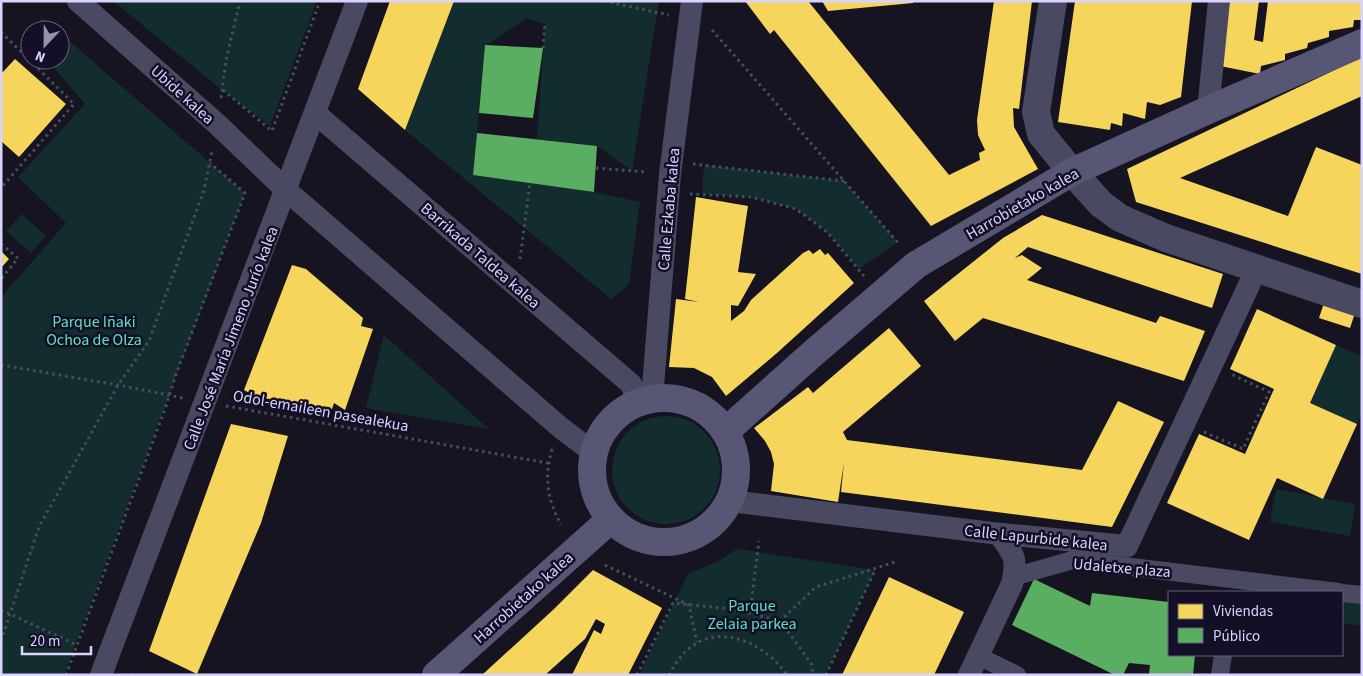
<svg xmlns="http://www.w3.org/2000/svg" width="1363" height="676" font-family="'Source Sans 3',sans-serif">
<rect width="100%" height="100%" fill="#161421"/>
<!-- green -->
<path fill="#132c2d" d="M113 1H317L270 126 222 90Z
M453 1H659L632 171 597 146 537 139 545 24 526 19 485 46 473 175 594 192 640 202 629 284 611 299 405 130Z
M42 17 56 30H35Z
M60 33 245 193 64 675H1V297L66 223 18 177 85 104 47 60H60Z
M704 165 844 181 898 242 859 269 827 232 796 209 751 197 702 194Z
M22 214 46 236 31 253 6 231Z
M384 335 489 429 366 408Z
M1336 345 1362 356V413L1357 424 1310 403Z
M612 470a54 54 0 1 1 108 0a54 54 0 1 1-108 0Z
M1276 489 1355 504 1350 536 1270 522Z
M737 549 875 570 826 675H639L688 574 719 561Z
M1342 601 1362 603V626L1342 623Z"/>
<!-- homes -->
<path fill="#f6d55c" d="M390 1H454L405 130 358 89Z
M745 1H808L949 175 980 160 979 153 985 150 978 135 977 120 994 1H1032L1019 109 1013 108 1014 127 1038 169 931 226 774 30 770 34Z
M822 1H913V3L828 11Z
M1075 1H1192L1181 97 1160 105 1147 102 1145 119 1123 113 1122 126 1111 123 1110 130 1058 122Z
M1228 1H1259L1254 40 1263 42 1268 1H1362V20H1354L1353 27 1329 31V37L1308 43 1307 48 1285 54V60L1261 66 1260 74 1220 66Z
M1362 57V96L1180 178 1288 216 1316 147 1362 165V274L1136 202 1127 169Z
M15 59 66 104 19 157 1 141V74Z
M696 197 748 206 738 272 756 274 738 306 731 305V321L744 311 751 300 803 253 809 250 813 254 820 249 825 255 828 253 854 283 777 353 726 396 712 377 694 368 669 367 676 299 699 302 685 299Z
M1042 215 1223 274 1212 308 1028 247 1015 258 1022 255 1042 268 1027 280 1156 323 1160 316 1205 331 1184 381 983 318 955 341 924 301 1003 238Z
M1 251 9 259 1 268Z
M292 265 306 269 363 318 361 326 373 329 345 410 334 403 332 409 257 397 244 390Z
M1324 303 1355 313 1350 328 1319 318Z
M1257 309 1336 345 1310 403 1357 424 1323 499 1277 478 1249 540 1167 503 1199 434 1245 454 1274 389 1230 369Z
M889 328 921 366 843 432 847 440 1082 470 1118 401 1164 422 1112 527 841 492 844 462 838 502 771 491 774 464 771 452 765 441 754 428 808 387 813 393Z
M231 424 288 436 261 523 197 674 149 651Z
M593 570 662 608 628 675H572L594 630 601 634 605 624 596 619 585 639 545 675H482L554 609Z
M889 577 964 612 934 675H842Z"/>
<!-- public -->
<path fill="#5aae61" d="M485 45 543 48 533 118 479 113Z
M477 133 597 146 594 192 473 175Z
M1034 579 1090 606 1092 593 1169 602V655H1195L1193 675H1149L1150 665 1129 663 1123 675H1115L1012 625Z"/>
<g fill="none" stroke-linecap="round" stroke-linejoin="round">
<!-- path -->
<path stroke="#44505f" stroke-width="3" stroke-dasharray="2.5 4" stroke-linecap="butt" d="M604 1 669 15
M712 30 900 245
M1 32 74 104 1 188
M543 48 545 24
M223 90 272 131 320 1
M221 98 226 60 240 1
M693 164 844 181
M596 168 647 172
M690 194 751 197 796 209 827 232 864 276
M1 244 18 258 1 279
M520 259 530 183
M1 365 118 385 183 398
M226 406 548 463
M1204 432 1243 449 1269 392 1231 374
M552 449C544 479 547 498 561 525
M605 565 689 605 697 642
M1 610 77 645
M750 613 759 541
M780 621 811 663 813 675
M1 641 39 527 118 385 149 341 204 190 212 151
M130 674 131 675
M66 675 165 409 176 374 245 193 210 163
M637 675 673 603 731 609 780 621 816 587 895 562
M669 675C676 662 684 650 697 643 728 625 769 648 787 675
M826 675 875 570"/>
<!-- pedestrian -->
<path stroke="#4a4962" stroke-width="18" d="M1013 577 1073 560 1339 592
M1342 593 1362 595
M978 656 1017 675
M1220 675 1223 655"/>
<!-- minor -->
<path stroke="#4a4962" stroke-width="22" d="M78 1 217 124 286 190 561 428 594 453
M1208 110 1219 1
M315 113 631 384 639 403
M652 399 670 174 692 1
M730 501 992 533 1127 546 1257 268
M101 675 357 1
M969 675 1012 584C1018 557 1014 555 999 534"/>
<!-- tertiary -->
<path stroke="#4a4962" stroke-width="28" d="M1053 1 1036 112 1041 134 1072 172 1101 204 1120 218 1166 238 1362 304"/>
<!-- secondary -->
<path stroke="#575674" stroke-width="28" d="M592 470a72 72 0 1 1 144 0a72 72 0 1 1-144 0Z
M725 432 811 355 916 265 1072 172 1208 110 1362 43
M436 675 611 519"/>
</g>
<g text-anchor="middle" stroke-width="5" stroke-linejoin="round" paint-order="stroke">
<!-- street labels -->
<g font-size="16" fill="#d9d4ff" stroke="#130f26">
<text transform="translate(183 94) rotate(42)" y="6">Ubide kalea</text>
<text transform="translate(1022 203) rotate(-30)" y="6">Harrobietako kalea</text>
<text transform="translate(668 209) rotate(-85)" y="6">Calle Ezkaba kalea</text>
<text transform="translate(481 255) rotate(41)" y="6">Barrikada Taldea kalea</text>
<text transform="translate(230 338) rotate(-69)" y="6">Calle José María Jimeno Jurío kalea</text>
<text transform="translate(321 410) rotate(10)" y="6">Odol-emaileen pasealekua</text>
<text transform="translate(1036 537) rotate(6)" y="6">Calle Lapurbide kalea</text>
<text transform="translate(1122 567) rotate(5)" y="6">Udaletxe plaza</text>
<text transform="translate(523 597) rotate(-42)" y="6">Harrobietako kalea</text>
</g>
<!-- park labels -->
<g font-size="16" fill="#5fe0c0" stroke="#130f26">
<text x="94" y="327">Parque Iñaki<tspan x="94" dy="18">Ochoa de Olza</tspan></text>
<text x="752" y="611">Parque<tspan x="752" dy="18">Zelaia parkea</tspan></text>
</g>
</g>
<!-- border -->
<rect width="1363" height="676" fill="none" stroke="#d9d4ff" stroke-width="5"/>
<!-- legend -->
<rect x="1168" y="591" width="175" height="65" fill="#130f26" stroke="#625e7d"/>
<rect x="1178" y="604" width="25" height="15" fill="#f6d55c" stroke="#625e7d"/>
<text x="1213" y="616" font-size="15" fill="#d9d4ff">Viviendas</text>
<rect x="1178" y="628" width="25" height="15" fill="#5aae61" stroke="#625e7d"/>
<text x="1213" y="641" font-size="15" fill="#d9d4ff">Público</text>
<!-- north arrow -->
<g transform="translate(45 45) rotate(202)"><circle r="24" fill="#130f26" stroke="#625e7d"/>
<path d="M0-4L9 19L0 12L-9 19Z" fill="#9591b1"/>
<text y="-8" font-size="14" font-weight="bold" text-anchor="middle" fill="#d9d4ff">N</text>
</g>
<!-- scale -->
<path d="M22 646v8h69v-8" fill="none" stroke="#d9d4ff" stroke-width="2.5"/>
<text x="30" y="646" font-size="15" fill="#d9d4ff" stroke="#130f26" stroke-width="4" paint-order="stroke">20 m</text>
</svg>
